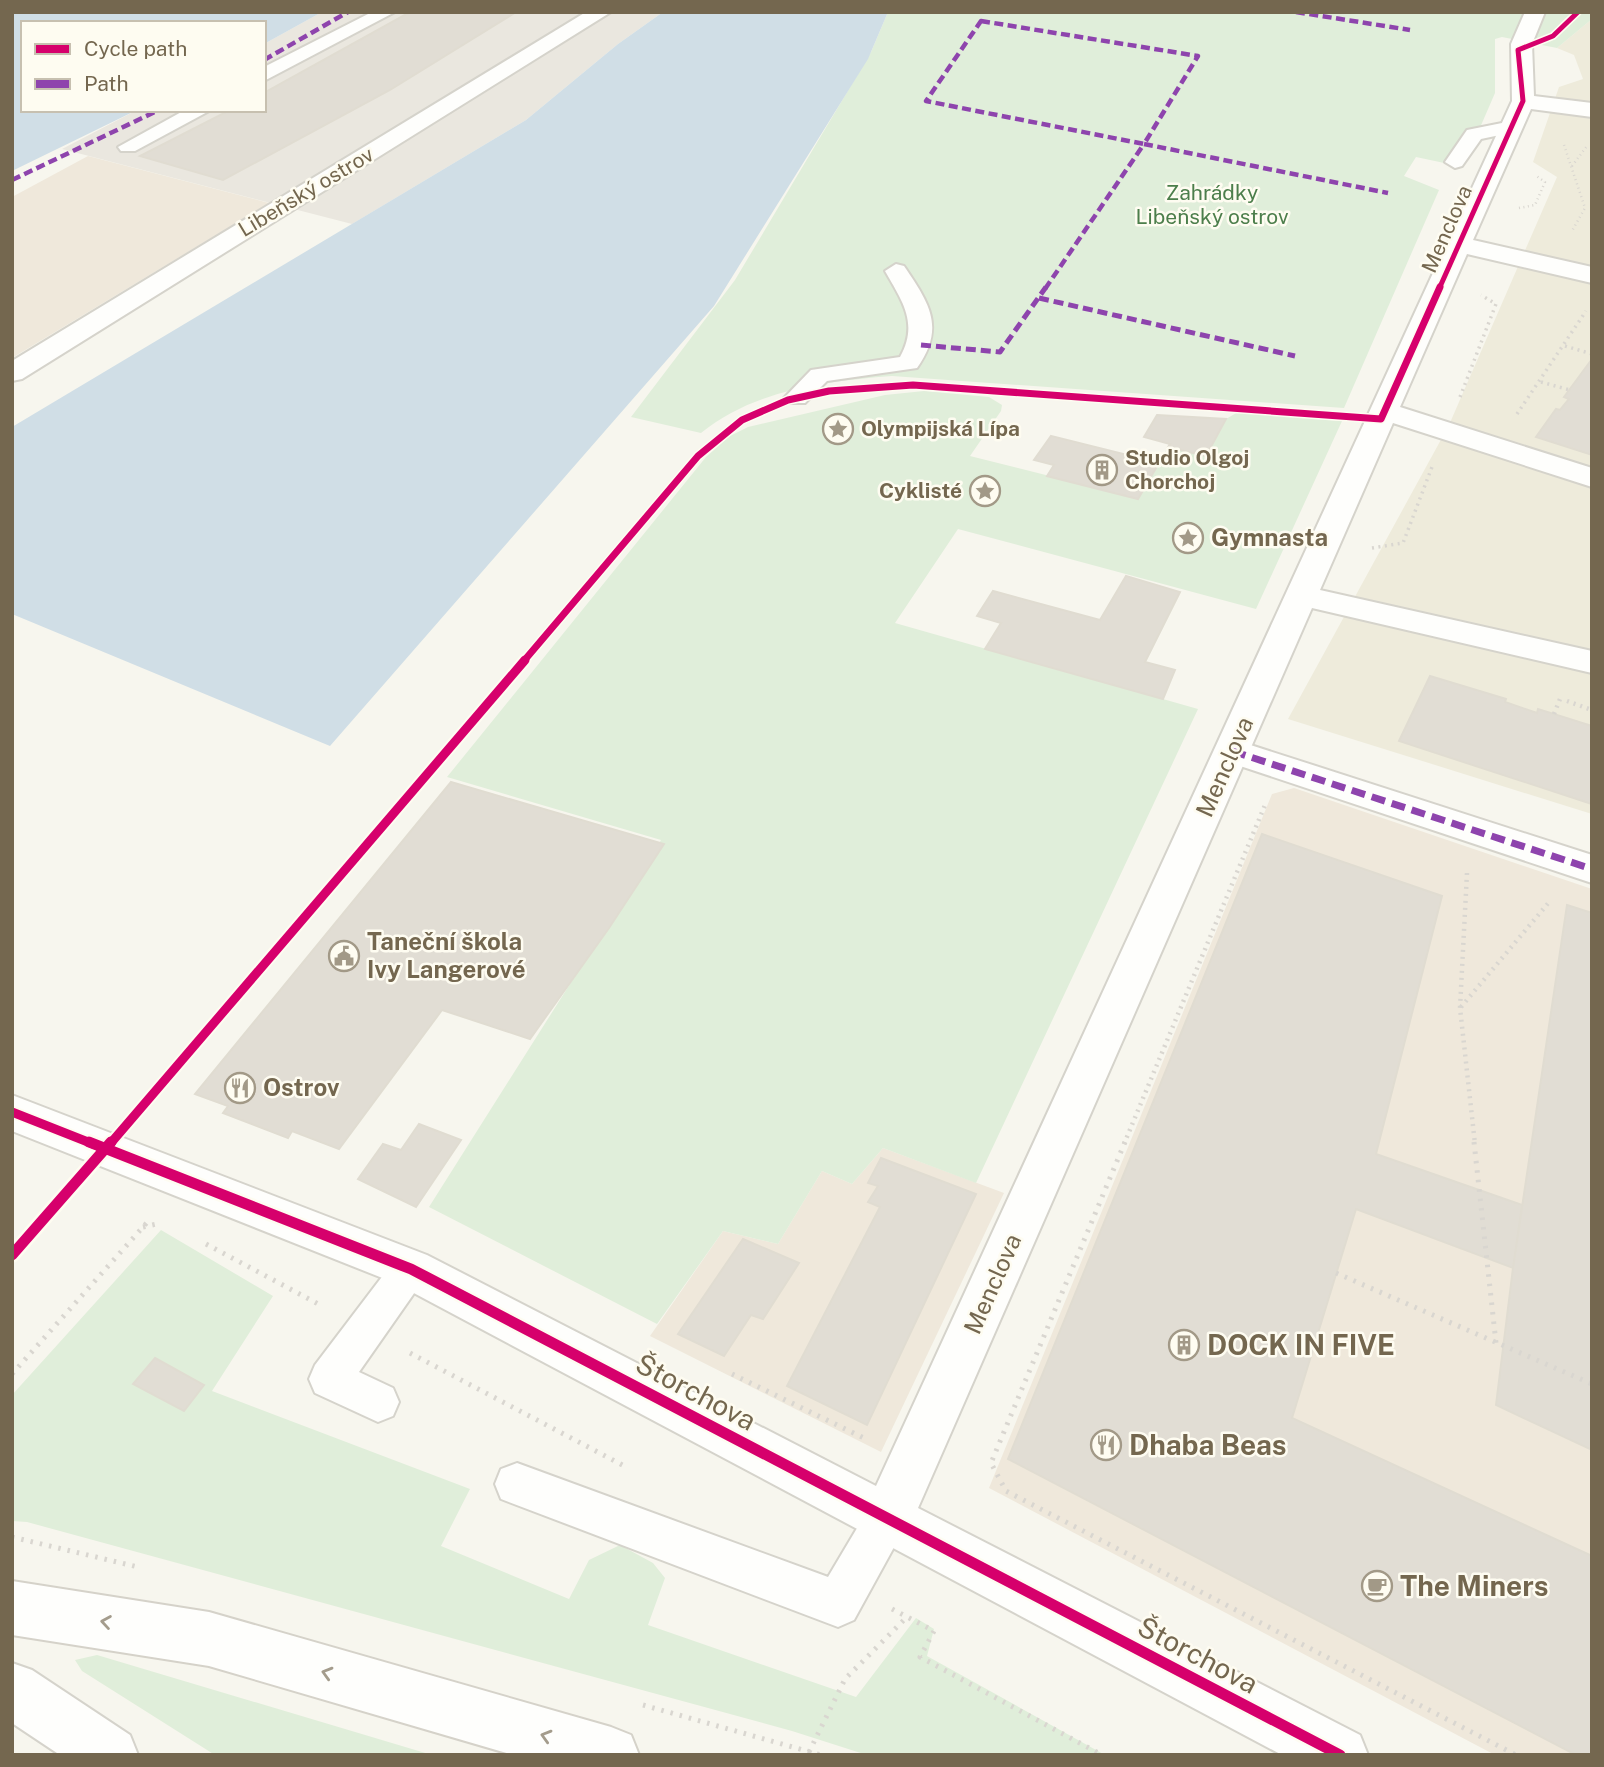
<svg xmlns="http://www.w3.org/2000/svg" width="1604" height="1767" font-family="'Public Sans',sans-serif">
<rect width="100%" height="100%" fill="#f7f6ee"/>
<!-- residential -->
<path fill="#eeebdb" d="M1592 19V814L1288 719 1449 425 1557 177 1533 162 1559 87 1583 79 1574 55 1557 48Z"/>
<!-- commercial -->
<path fill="#efe8db" d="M88 156 269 203 12 358V197Z
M1294 788 1592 889V1755H1495L989 1488 1272 794Z
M883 1148 1004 1193 881 1452 650 1336 723 1231 778 1244 822 1171 852 1184Z"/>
<!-- industrial -->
<path fill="#eae7df" d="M322 12H663L618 44 526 120 352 224 62 149 137 110H264V44Z"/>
<!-- green -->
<path fill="#e0eeda" d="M888 12H1592V19L1557 48 1502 37 1495 39V93L1463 167 1416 157 1404 176 1439 190 1344 408 892 376C826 381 754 390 701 433L631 417 735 280 871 52Z
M924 391 989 397 1002 405 1001 411 970 456 1137 498 1168 447 1206 456 1226 419 1238 412 1342 421 1256 609 958 529 895 623 1198 709 976 1183 883 1148 852 1184 822 1171 778 1244 723 1231 657 1324 429 1207 661 840 447 777 706 457 730 436 748 427 885 395Z
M161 1230 273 1296 212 1391 470 1489 441 1546 569 1599 589 1560 620 1545 653 1563 665 1578 648 1625 856 1697 916 1618 934 1629 927 1656 1105 1755H867L792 1731 27 1522 12 1521V1395Z
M97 1655 432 1755H215L82 1671 75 1660Z"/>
<!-- water -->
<path fill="#d0dee6" d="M12 12H322L264 44V23H23V110H137L12 171Z
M663 12H888L868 59 714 306 330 746 12 614V427L526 120 618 44Z"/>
<!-- building -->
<path fill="#e1ddd4" stroke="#e0dcd1" stroke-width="2" d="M410 12H516L390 90 223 180 140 156 230 110H264V93L269 90Z
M1592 359V455L1536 437 1556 409 1560 410 1569 399 1564 397Z
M1157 415 1226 419 1206 456 1168 447 1170 444 1144 437Z
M1051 436 1159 463 1138 499 1047 476 1054 465 1034 460Z
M1126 576 1180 592 1145 662 1175 670 1163 699 985 649 1001 623 977 616 993 591 1100 620Z
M1430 676 1506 699 1505 702 1537 713 1538 709 1592 726V804L1399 741Z
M451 782 664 844 609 928 530 1039 442 1010 339 1149 292 1131 288 1138 223 1113 228 1106 195 1094Z
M1262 834 1442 896 1376 1154 1522 1205 1513 1268 1356 1209 1292 1418 1592 1556V1755H1576L1008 1459Z
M1567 905 1592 913V1450L1496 1405 1513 1268Z
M419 1124 461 1140 416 1207 358 1179 383 1144 401 1150Z
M881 1158 976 1194 867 1425 787 1386 880 1207 868 1202 878 1186 868 1183Z
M743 1239 799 1263 763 1319 751 1315 724 1356 678 1334Z
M155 1358 204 1385 184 1411 133 1384Z"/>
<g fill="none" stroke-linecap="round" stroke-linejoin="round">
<!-- service casing -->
<g stroke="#d5d3cb" stroke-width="4">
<path id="service" d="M372 12H395L264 81V67Z
M185 110H211L135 151H121L118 147Z
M1512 121 1522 127 1519 131 1481 139 1462 166 1455 168 1445 162 1467 130Z
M896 264 904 266C929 303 946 327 917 368L827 381 805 403H787L784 398 811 370 900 357C919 323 902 301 885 271Z
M411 1252 425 1257 431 1269 359 1372 393 1388 399 1402 393 1416 378 1422 315 1393 309 1379 315 1365 397 1257Z
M517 1463 828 1577 872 1503 888 1497 904 1503 910 1518 854 1620 838 1627 501 1499 495 1484 501 1469Z"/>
</g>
<!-- pedestrian casing -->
<g stroke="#d5d3cb" stroke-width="4">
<path id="pedestrian" d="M1232 739 1592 855V883L1219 759 1214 751 1219 743Z"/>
</g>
<!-- minor casing -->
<g stroke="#d5d3cb" stroke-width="4">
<path id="minor" d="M586 12H611L22 379 12 381V361Z
M1525 12H1545L1532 44 1534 96 1592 103V117L1531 109 1473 240 1592 267V283L1467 254 1400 407 1592 468V487L1393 423 1320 590 1592 651V673L1312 608 918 1508 1360 1735 1368 1755H1282L395 1283 12 1131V1095L427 1255 876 1486 1512 101 1511 44Z
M12 1663 32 1670 130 1735 138 1755H60L12 1723Z"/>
</g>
<!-- secondary casing -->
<g stroke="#d5d2c9" stroke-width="4">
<path id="secondary" d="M12 1581 209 1612 611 1727 631 1735 639 1755H513L209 1666 12 1635Z"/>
</g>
<!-- path-far3 -->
<path stroke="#d9d6d0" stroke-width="2.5" stroke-dasharray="1 3.5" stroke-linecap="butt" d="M1564 145 1585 208 1572 231
M1572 166 1587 146
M1519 208 1535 205 1545 182 1535 175"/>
<!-- path-far2 -->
<path stroke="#d9d6d0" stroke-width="3.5" stroke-dasharray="2 4.5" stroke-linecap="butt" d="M1565 346 1592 354
M1541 382 1570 390
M1460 397 1496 304 1481 295
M1517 414 1586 311
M1372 548 1403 543 1432 467"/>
<!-- path-far1 -->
<path stroke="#d9d6d0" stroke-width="4.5" stroke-dasharray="2 5" stroke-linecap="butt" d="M1567 701 1592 710
M1554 714 1560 699
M1467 873 1460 1008 1475 1144
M1461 1007 1550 901
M1124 1144 1265 805"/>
<!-- path -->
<path stroke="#d9d6d0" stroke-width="5" stroke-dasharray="2.5 7" stroke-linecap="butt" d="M1125 1142 991 1463 1006 1491 1516 1755
M1474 1142 1496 1343
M143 1227 161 1223
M206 1244 322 1306
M1336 1273 1592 1384
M410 1353 628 1468
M12 1374 151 1218
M732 1374 866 1439
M12 1537 138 1567
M892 1609 934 1631 920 1657 1102 1755
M643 1705 821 1755
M809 1752 845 1679 907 1617"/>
<!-- service -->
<use href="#service" fill="#fefefc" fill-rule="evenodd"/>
<!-- pedestrian -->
<use href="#pedestrian" fill="#fefefc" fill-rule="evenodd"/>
<!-- minor -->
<use href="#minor" fill="#fefefc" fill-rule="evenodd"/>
<!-- secondary -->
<use href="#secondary" fill="#fefefc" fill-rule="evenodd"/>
<!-- quiet-far2 -->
<path stroke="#8e44ad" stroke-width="4.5" stroke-dasharray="9 4.5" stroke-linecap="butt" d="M1296 12 1410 30
M981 21 1198 56 1144 144 926 101Z
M264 60 348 12
M1144 144 1388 193
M12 180 159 110
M1045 289 1144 144"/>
<!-- quiet-far1 -->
<path stroke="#8e44ad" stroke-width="5" stroke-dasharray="10 5" stroke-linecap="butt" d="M1039 298 1295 356
M921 345 1000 352 1046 287"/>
<!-- quiet -->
<path stroke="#8e44ad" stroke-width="7" stroke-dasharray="14 7" stroke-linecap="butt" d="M1232 751 1592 869"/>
<!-- cycleway-far3 casing -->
<g stroke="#fefcf1" stroke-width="8">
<path id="cycleway-far3" d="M1439 289 1523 101 1518 50 1553 36 1578 12"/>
</g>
<!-- cycleway-far2 casing -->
<g stroke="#fefcf1" stroke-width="10">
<path id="cycleway-far2" d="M523 662 698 456 742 420 788 400 829 391 913 385 1381 419 1440 287"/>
</g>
<!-- cycleway-far1 casing -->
<g stroke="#fefcf1" stroke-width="13">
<path id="cycleway-far1" d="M12 1112 93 1144
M110 1144 525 660"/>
</g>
<!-- cycleway casing -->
<g stroke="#fefcf1" stroke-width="16">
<path id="cycleway" d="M89 1142 411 1269 1340 1755
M12 1255 111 1142"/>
</g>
<!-- cycleway-far3 -->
<use href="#cycleway-far3" stroke="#d6006c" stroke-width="5"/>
<!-- cycleway-far2 -->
<use href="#cycleway-far2" stroke="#d6006c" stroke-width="7"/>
<!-- cycleway-far1 -->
<use href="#cycleway-far1" stroke="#d6006c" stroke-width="9"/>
<!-- cycleway -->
<use href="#cycleway" stroke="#d6006c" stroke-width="11"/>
</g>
<!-- one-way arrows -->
<defs><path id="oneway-chevron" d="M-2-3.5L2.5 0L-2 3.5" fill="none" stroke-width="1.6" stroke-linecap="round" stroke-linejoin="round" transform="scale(1.75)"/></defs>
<g stroke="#a49c8c">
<use href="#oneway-chevron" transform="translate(106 1622) rotate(-171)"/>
<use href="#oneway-chevron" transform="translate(327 1673) rotate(-164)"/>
<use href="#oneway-chevron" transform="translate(546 1736) rotate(-164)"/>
</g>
<!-- icons -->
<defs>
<g id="sight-ring" transform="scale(1.575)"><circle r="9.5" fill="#fefcf1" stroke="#a29987" stroke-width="1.5"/><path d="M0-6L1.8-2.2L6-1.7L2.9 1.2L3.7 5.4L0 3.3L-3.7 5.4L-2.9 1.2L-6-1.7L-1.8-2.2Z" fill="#a29987"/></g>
<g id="building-ring" transform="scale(1.575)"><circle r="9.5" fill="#fefcf1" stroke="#a29987" stroke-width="1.5"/><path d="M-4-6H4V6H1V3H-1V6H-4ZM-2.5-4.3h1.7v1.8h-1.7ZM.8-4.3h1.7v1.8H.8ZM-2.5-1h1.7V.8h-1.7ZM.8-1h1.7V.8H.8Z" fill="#a29987"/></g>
<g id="civic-ring" transform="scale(1.575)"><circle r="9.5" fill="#fefcf1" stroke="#a29987" stroke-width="1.5"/><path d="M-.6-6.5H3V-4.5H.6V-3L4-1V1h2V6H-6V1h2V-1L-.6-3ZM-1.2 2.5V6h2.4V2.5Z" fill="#a29987"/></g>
<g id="restaurant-ring" transform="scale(1.575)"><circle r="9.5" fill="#fefcf1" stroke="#a29987" stroke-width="1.5"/><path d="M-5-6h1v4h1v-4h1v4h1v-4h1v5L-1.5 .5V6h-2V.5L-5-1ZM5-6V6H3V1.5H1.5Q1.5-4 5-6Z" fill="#a29987"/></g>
<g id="cafe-ring" transform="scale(1.575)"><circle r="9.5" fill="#fefcf1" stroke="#a29987" stroke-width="1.5"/><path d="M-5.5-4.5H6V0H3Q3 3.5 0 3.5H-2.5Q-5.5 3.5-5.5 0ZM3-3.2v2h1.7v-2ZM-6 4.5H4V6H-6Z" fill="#a29987"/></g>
</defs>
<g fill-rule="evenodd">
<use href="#sight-ring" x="838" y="429"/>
<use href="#building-ring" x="1102" y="470"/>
<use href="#sight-ring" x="985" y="491"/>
<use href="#sight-ring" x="1188" y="538"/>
<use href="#civic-ring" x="344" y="956"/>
<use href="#restaurant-ring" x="240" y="1088"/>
<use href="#building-ring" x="1184" y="1345"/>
<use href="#restaurant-ring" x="1106" y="1445"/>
<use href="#cafe-ring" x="1377" y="1586"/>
</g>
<g text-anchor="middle" stroke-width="5" stroke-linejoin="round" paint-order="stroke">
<!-- far-street labels -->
<g font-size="21" fill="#74674f" stroke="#fefcf1">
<text transform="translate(306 192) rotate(-31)" y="7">Libeňský ostrov</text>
<text transform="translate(1447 229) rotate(-66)" y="7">Menclova</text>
</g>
<!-- far-park labels -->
<g font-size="21" fill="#4c7e4b" stroke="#fefcf1">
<text x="1212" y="200">Zahrádky<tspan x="1212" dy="24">Libeňský ostrov</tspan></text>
</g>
<!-- far-poi labels -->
<g font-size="21" font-weight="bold" fill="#74674f" stroke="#fefcf1" text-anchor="start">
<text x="861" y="436">Olympijská Lípa</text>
<text x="1125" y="465">Studio Olgoj<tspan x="1125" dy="24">Chorchoj</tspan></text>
<text x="962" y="498" text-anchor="end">Cyklisté</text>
</g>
<!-- poi labels -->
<g font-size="24" font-weight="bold" fill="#74674f" stroke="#fefcf1" text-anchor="start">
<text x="1211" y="546">Gymnasta</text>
<text x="367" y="950">Taneční škola<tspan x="367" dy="28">Ivy Langerové</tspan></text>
<text x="263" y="1096">Ostrov</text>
</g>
<!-- street labels -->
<g font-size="24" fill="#74674f" stroke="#fefcf1">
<text transform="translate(1225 767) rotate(-66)" y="8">Menclova</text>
<text transform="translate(993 1284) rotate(-66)" y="8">Menclova</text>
</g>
<!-- near-poi labels -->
<g font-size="28" font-weight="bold" fill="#74674f" stroke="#fefcf1" text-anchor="start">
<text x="1207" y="1355">DOCK IN FIVE</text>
<text x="1129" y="1455">Dhaba Beas</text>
<text x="1400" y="1596">The Miners</text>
</g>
<!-- near-street labels -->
<g font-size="28" fill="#74674f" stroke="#fefcf1">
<text transform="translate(696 1392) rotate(28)" y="10">Štorchova</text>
<text transform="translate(1198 1655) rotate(28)" y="10">Štorchova</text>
</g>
</g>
<!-- border -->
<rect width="1604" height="1767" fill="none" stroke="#74674f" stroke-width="28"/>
<!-- legend -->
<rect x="21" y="21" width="245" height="91" fill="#fefcf1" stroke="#c7c0b0" stroke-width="2"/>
<rect x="35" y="44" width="35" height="10" fill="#d6006c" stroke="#c7c0b0" stroke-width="2"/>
<text x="84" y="56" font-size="21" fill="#74674f">Cycle path</text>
<rect x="35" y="79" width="35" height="10" fill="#8e44ad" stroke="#c7c0b0" stroke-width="2"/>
<text x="84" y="91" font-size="21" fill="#74674f">Path</text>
</svg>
